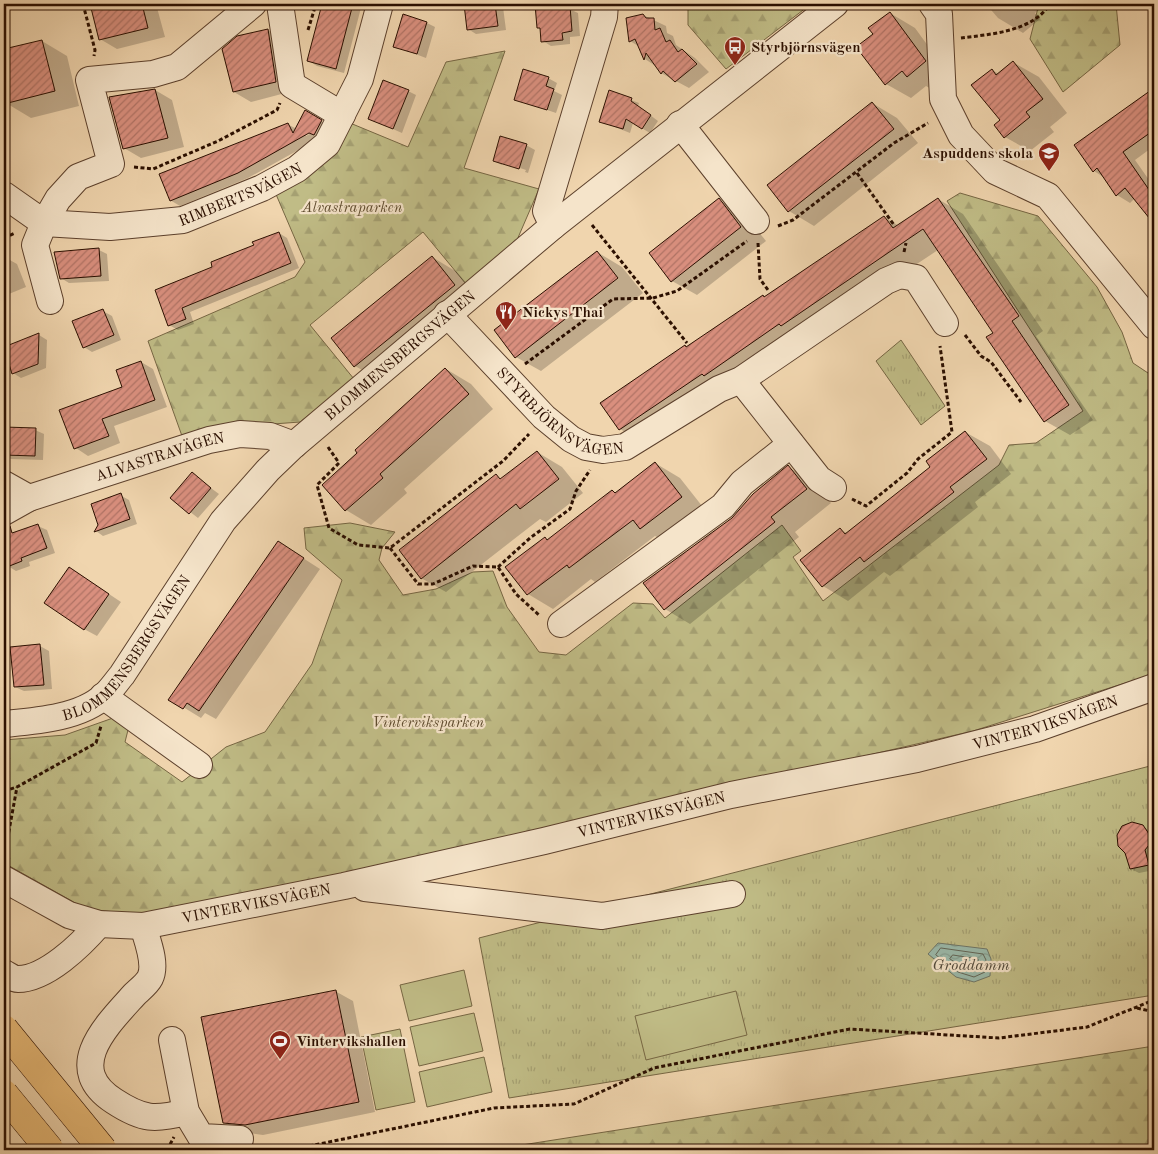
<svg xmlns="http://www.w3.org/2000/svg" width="1158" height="1154" font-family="'Old Standard TT',serif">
<defs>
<pattern id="grass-tufts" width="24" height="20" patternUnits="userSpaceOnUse" patternTransform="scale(1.25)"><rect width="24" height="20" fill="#c0bc86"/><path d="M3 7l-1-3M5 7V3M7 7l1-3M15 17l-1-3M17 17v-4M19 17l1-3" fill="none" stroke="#a5a072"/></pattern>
<pattern id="forest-firs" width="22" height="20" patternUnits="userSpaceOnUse" patternTransform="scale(1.25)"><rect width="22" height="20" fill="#c0bc86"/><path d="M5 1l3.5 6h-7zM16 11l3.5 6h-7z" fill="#a5a072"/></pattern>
<pattern id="water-waves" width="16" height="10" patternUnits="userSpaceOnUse" patternTransform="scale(1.25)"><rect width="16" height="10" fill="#9ab9aa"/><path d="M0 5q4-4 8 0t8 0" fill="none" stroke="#859e90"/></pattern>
<pattern id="building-hatch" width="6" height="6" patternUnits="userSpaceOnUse" patternTransform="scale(1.25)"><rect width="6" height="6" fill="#d98f7e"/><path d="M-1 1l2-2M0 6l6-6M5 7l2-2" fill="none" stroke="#b07365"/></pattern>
</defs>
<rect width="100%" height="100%" fill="#f0d5ae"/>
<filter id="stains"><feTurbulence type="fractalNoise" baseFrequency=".004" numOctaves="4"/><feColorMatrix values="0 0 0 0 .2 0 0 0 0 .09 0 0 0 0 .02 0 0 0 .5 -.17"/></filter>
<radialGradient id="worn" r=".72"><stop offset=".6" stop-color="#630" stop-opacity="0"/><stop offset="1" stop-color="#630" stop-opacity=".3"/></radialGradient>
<!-- grass -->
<path fill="url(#grass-tufts)" stroke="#766643" d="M901 340 945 406 921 425 876 361Z
M1154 765V995L509 1098 479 938Z"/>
<!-- forest -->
<path fill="url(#forest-firs)" stroke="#766643" d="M688 4H811L726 69 688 25Z
M1039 4H1116L1120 45 1063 92 1030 39Z
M505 51 464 168 539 189 517 240 466 284 423 232 310 325 354 379 300 422 206 429 182 436 148 341 295 277 305 262 275 192 350 123 408 147 446 62Z
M960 193 1038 216 1097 287 1122 332 1133 363 1154 377V674L973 731 435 855 144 915 86 909 4 863V740L65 735 113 718 128 730 125 742 182 782 226 747 265 732 312 664 342 580 306 549 304 528 350 523 395 532 382 548 379 560 403 595 436 589 473 572 493 571 507 607 539 652 566 655 633 603 653 604 665 618 782 525 801 551 793 557 823 601 999 465 1009 445 1036 443 1083 411 947 201Z
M1154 1046V1150H490Z"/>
<!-- pitch -->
<path fill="#c0bc86" stroke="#766643" d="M464 970 472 1006 409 1021 400 985Z
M736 991 747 1035 646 1060 635 1016Z
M474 1013 483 1051 419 1066 410 1027Z
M400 1029 415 1102 376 1110 361 1037Z
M484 1057 492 1092 427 1107 419 1072Z"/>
<!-- water -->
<path fill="url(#water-waves)" stroke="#6e7566" d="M938 943 987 949 991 959 990 976 974 982 956 977 928 954Z"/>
<!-- shadow -->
<path fill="#0003" fill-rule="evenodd" d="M91 4H156L165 37 117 49 100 39Z
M323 4H362L344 73 317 66 309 61Z
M498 4 503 7 506 30 476 34 468 29 466 5Z
M536 4H567V8L578 13 580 36 570 37V44L551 46 543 41 542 29 538 28Z
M986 4H1047L1035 13 1040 19 1023 33 998 18Z
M890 13 915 28 950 76 933 90 926 86 911 98 886 84 875 34Z
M643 15 666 26 667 33 673 36 676 45 695 58 709 72 689 88 661 73 657 67 645 59 640 47 630 41Z
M427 23 435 27 426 58 394 46Z
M268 30 285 40 293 91 251 102 234 92 238 38Z
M42 41 67 56 79 106 31 118 6 103 4 94V51Z
M1014 63 1039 77 1067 113 1050 127 1054 132 1030 151 1005 137 992 70 999 74Z
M548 78 557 83 554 91 562 95 556 113 515 99Z
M1154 89V146L1135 160 1154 187V226L1135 198 1130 203 1117 195 1105 178 1094 171 1076 145Z
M155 90 172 100 184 147 141 158 124 148Z
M408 91 416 95 402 133 370 119Z
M609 92 639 103 638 106 658 121 650 133 633 123 630 133 600 121Z
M872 103 897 118 918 143 814 226 789 211Z
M306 112 331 127 320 138 248 178 180 206 170 200 287 124 297 129ZM315 131 306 136V133Z
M526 145 535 150 528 173 525 172 526 170 502 162V165L494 161Z
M938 199 963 214 1043 331 1036 336 1093 420 1070 435 1045 421 995 333 938 250 645 444 620 429 687 348 884 217 899 226Z
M719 200 744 214 766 241 697 295 672 281Z
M279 233 287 238 299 268 190 312 194 324 178 330 169 325 156 290 213 268Z
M1154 237V244L1150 238Z
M99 250 107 254 109 281 69 283 61 278Z
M597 252 622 267 643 293 541 371 516 357Z
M432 257 457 272 480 299 380 380 355 366Z
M8 259 17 264 26 287 4 296V261Z
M103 311 112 316 121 340 92 352 84 347Z
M39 335 47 340 46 368 21 378 13 373 4 349Z
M141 362 153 369 167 407 114 426 120 443 88 456 76 448 61 411 123 387Z
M446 369 471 384 493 409 404 489 407 493 371 525 346 510 323 485Z
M4 429 35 430 44 434 43 460 11 459 4 455Z
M965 432 990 446 1011 474 975 502 978 507 890 576 884 572 848 601 823 586 840 530 847 533 932 467Z
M537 452 562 467 583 493 546 522 540 519 446 592 421 578 496 476 502 479Z
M655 463 680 478 706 511 666 542 655 536 595 582 591 579 553 609 528 594 507 567 545 539 548 541 613 491 616 493Z
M788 467 813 481 831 503 795 532 799 537 690 624 665 609 733 519Z
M192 474 219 494 198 518 172 498Z
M120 495 129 500 137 524 103 536 96 531Z
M38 526 47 530 55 553 29 562 30 566 16 571 8 566 4 554V538Z
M278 542 320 569 216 719 205 713 201 718 170 699Z
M70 568 121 602 97 636 84 629Z
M40 646 49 651 52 689 24 691 15 687 12 648Z
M1142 826 1154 835V870L1139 873 1131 869Z
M335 991 353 1001 375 1112 263 1135 241 1132 224 1122Z"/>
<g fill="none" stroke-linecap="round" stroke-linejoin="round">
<!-- shore -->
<path stroke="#626455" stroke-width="1" d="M941 948 983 954 986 960 985 972 974 977 958 972 936 955Z
M953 955 978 959 979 968 974 970 961 966 950 959Z"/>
</g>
<!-- building -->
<path fill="url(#building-hatch)" stroke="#2b0f00" d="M90 4H142L148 28 99 40Z
M322 4H353L336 69 307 61Z
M464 4H495L498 26 467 30Z
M535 4H559L560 8 570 6 572 31 562 33 563 40 541 42 540 28H537Z
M890 12 926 61 907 77 902 71 885 85 856 47 873 34 868 28Z
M403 14 427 22 417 54 393 47Z
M643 14 646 18H654L655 30 660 28 666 42 670 40 678 52 682 49 697 64 675 82 663 71 661 74 646 53 644 60 635 39 629 42 626 18Z
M268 29 276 82 233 92 222 49 237 36Z
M42 40 55 91 4 104V49Z
M1013 61 1043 99 1026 112 1030 117 1004 138 994 125 1000 120 971 85 992 69 996 75Z
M523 69 549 77 546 86 554 89 547 110 514 100Z
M383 80 409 90 393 129 368 119Z
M1154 88V130L1123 152 1154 197V224L1125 188 1116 196 1097 168 1093 172 1074 145Z
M155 89 168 138 123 149 109 97Z
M609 90 632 98 631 101 651 115 642 129 626 119 623 129 599 122Z
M872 102 894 129 788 212 767 185Z
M305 110 322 120 314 135 309 133 238 173 170 201 159 174 288 123 293 133Z
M500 136 527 144 519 169 493 161Z
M719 198 741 227 671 282 649 253Z
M938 198 1019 316 1012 321 1069 405 1044 422 986 337 993 333 923 229 781 326 779 324 704 376 702 374 619 430 600 403 685 345 686 347 763 295 764 297 884 216 893 228Z
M279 232 291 263 182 308 186 319 168 326 155 290 212 267 211 262 254 245 252 242Z
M99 248 101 276 60 279 54 252Z
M597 251 618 278 515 358 494 330Z
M432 256 455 285 354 367 331 338Z
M103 309 114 335 83 348 72 321Z
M39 333 38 364 12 374 4 347Z
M141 361 155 400 102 419 109 436 74 449 59 410 122 387 116 370Z
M445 368 469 394 380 474 383 478 345 511 322 485 357 453 355 450Z
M4 427 36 428 35 456 4 455Z
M965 431 987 459 950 487 954 492 864 562 860 557 822 587 800 560 840 528 845 534 930 467 926 461Z
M537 451 559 479 520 509 516 504 421 579 399 550 496 474 500 479Z
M655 462 682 497 640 529 633 520 569 568 567 565 527 595 505 567 545 537 547 540 612 490 615 493Z
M788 465 807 489 771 517 775 522 664 610 643 583 732 518 753 494Z
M192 472 211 488 189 514 170 498Z
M121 493 130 519 94 532 98 525 91 504Z
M38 524 47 548 21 558 22 561 7 567 6 563 4 564V527L10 526 12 533Z
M278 541 304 558 199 711 187 703 183 709 168 700Z
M69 567 109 594 84 630 44 603Z
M40 644 44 685 14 687 10 647Z
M1132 822 1143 825 1149 834V845L1145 850 1149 865 1130 869 1125 853 1118 846 1117 835 1122 826Z
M336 990 359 1102 245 1125 223 1123 201 1017Z"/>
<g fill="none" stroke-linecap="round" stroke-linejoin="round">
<!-- minor casing -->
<g stroke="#5c402c" stroke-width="28">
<g id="minor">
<path d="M280 4 292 85 342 115"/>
<path d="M932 4 939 14 943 99 961 135 995 171 1048 196 1154 326"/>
<path d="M680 124 756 221"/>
<path id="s1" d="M4 195 44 223 110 227 183 220 262 188 297 169 327 144 360 79 380 4"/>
<path d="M553 226 546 211 604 17 605 4"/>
<path d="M50 301 35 245 44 223 58 199 78 177 111 164 89 80 153 74 177 67 253 4"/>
<path id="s2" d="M447 314 544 417 571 439 586 447 603 450 625 447 719 389 741 380 886 281 900 275 916 278 945 323"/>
<path d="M741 380 819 479 833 488"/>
<path id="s3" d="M4 484 29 498 209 440 240 434 270 436 294 445"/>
<path d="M4 512 29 498"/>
<path d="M561 624 723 506 742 483 791 444"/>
<path d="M103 696 199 765"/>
<path id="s4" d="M4 724C35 721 80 718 104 696 111 690 116 682 122 675L223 521 268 470 294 445 553 226 835 4"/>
<path id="s5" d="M4 879 69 915 99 924 143 926 344 886 544 841 731 795 917 759 1035 729 1154 687"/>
<path d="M365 888 602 916 732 894"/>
<path d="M143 926C147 940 157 964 150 978 147 984 139 990 134 995 106 1026 63 1068 114 1101 143 1120 155 1120 186 1112"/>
<path d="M4 973C8 975 13 979 18 979 46 979 81 945 99 924"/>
<path d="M172 1040 186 1112 201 1137 240 1139"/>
</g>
</g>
<!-- path -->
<path stroke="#2b0f00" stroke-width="3" stroke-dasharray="4 2.5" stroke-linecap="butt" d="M83 4 95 50 94 56
M308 30 316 4
M961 38C991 34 1032 32 1050 4
M134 167 153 169 218 141 277 110 280 103
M857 173 894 225
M592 225 687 343
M778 226 793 220 894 143 928 123
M4 238 15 233
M758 243 760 279 768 290
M904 252 906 243
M965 335 981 356 991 362 1021 402
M525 364 613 299 653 298 677 291 747 241
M328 447 339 463 317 485 329 528 358 545 390 548 503 461 529 434
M852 499 866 506 907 473 918 459 952 432 940 346
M390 548 418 584H433L473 566 498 567 516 594 540 616
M498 567 530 538 570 509 576 491 590 470
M4 791 17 787 96 743 101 726
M4 858 17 787
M1137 1008 1154 1012
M167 1150 174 1137
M290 1150 494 1108 574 1104 654 1068 850 1029 999 1038 1087 1027 1154 1000"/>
<!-- minor -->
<use href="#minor" stroke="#f5e4ca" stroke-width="26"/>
<!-- highway-bridge casing -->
<g stroke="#2b0f00" stroke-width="29" stroke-linecap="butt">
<path id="highway-bridge" d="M4 1029 103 1150
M4 1094 50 1150"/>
</g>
<!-- highway-bridge -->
<use href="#highway-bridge" stroke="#e8ba77" stroke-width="28"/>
</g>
<!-- icons -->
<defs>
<g id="bus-pin" transform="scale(1.125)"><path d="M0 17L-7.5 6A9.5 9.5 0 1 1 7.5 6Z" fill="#8f2418" stroke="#f5e4ca"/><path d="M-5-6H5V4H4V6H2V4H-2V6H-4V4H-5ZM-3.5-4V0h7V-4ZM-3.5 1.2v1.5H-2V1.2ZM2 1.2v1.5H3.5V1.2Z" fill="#fff"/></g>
<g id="school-pin" transform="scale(1.125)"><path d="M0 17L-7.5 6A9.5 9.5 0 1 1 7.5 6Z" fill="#8f2418" stroke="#f5e4ca"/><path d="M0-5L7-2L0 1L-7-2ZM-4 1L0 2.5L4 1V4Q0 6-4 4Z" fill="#fff"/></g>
<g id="restaurant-pin" transform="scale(1.125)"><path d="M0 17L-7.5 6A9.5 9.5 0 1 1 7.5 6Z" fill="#8f2418" stroke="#f5e4ca"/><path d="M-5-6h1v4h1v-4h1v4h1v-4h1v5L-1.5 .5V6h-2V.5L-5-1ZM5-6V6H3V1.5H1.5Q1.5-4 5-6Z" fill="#fff"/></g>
<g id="stadium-pin" transform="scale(1.125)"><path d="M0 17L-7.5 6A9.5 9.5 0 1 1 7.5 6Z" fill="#8f2418" stroke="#f5e4ca"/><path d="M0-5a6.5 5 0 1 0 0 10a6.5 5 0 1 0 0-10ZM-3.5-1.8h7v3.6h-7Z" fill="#fff"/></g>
</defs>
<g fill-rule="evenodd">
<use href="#bus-pin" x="735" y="47"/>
<use href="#school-pin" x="1049" y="153"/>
<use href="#restaurant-pin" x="506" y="312"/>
<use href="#stadium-pin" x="280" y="1041"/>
</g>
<g text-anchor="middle" stroke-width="4.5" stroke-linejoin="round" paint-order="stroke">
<!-- poi labels -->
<g font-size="15" font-weight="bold" fill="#2b0f00" stroke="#f5e4ca" text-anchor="start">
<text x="751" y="52">Styrbjörnsvägen</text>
<text x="1033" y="158" text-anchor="end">Aspuddens skola</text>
<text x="522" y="317">Nickys Thai</text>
<text x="296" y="1046">Vintervikshallen</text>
</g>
<!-- street labels -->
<g font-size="15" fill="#2b0f00" stroke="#f5e4ca">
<text dy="5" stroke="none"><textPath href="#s1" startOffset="251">RIMBERTSVÄGEN</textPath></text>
<text dy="5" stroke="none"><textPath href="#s4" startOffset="560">BLOMMENSBERGSVÄGEN</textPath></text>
<text dy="5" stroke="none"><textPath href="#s2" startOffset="154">STYRBJÖRNSVÄGEN</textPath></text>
<text dy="5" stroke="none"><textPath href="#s3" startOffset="166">ALVASTRAVÄGEN</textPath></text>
<text dy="5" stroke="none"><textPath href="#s4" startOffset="155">BLOMMENSBERGSVÄGEN</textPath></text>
<text dy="5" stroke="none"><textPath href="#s5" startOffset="1075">VINTERVIKSVÄGEN</textPath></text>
<text dy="5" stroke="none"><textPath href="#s5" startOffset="670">VINTERVIKSVÄGEN</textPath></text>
<text dy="5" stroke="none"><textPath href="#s5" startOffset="265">VINTERVIKSVÄGEN</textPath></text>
</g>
<!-- park labels -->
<g font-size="15" font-style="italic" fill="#5f4c2f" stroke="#f5e4ca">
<text x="352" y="212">Alvastraparken</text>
<text x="428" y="727">Vinterviksparken</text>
</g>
<!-- water labels -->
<g font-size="16" font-style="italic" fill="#524a3c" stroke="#f5e4ca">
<text x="971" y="970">Groddamm</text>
</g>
</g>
<!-- margin -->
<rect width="1158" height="1154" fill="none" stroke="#f0d5ae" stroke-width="20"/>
<rect x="5" y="5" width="1148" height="1144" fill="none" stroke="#2b0f00" stroke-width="2.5"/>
<rect x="10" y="10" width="1138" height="1134" fill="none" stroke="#2b0f00"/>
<rect width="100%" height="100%" filter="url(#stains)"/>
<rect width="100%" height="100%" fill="url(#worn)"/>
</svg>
